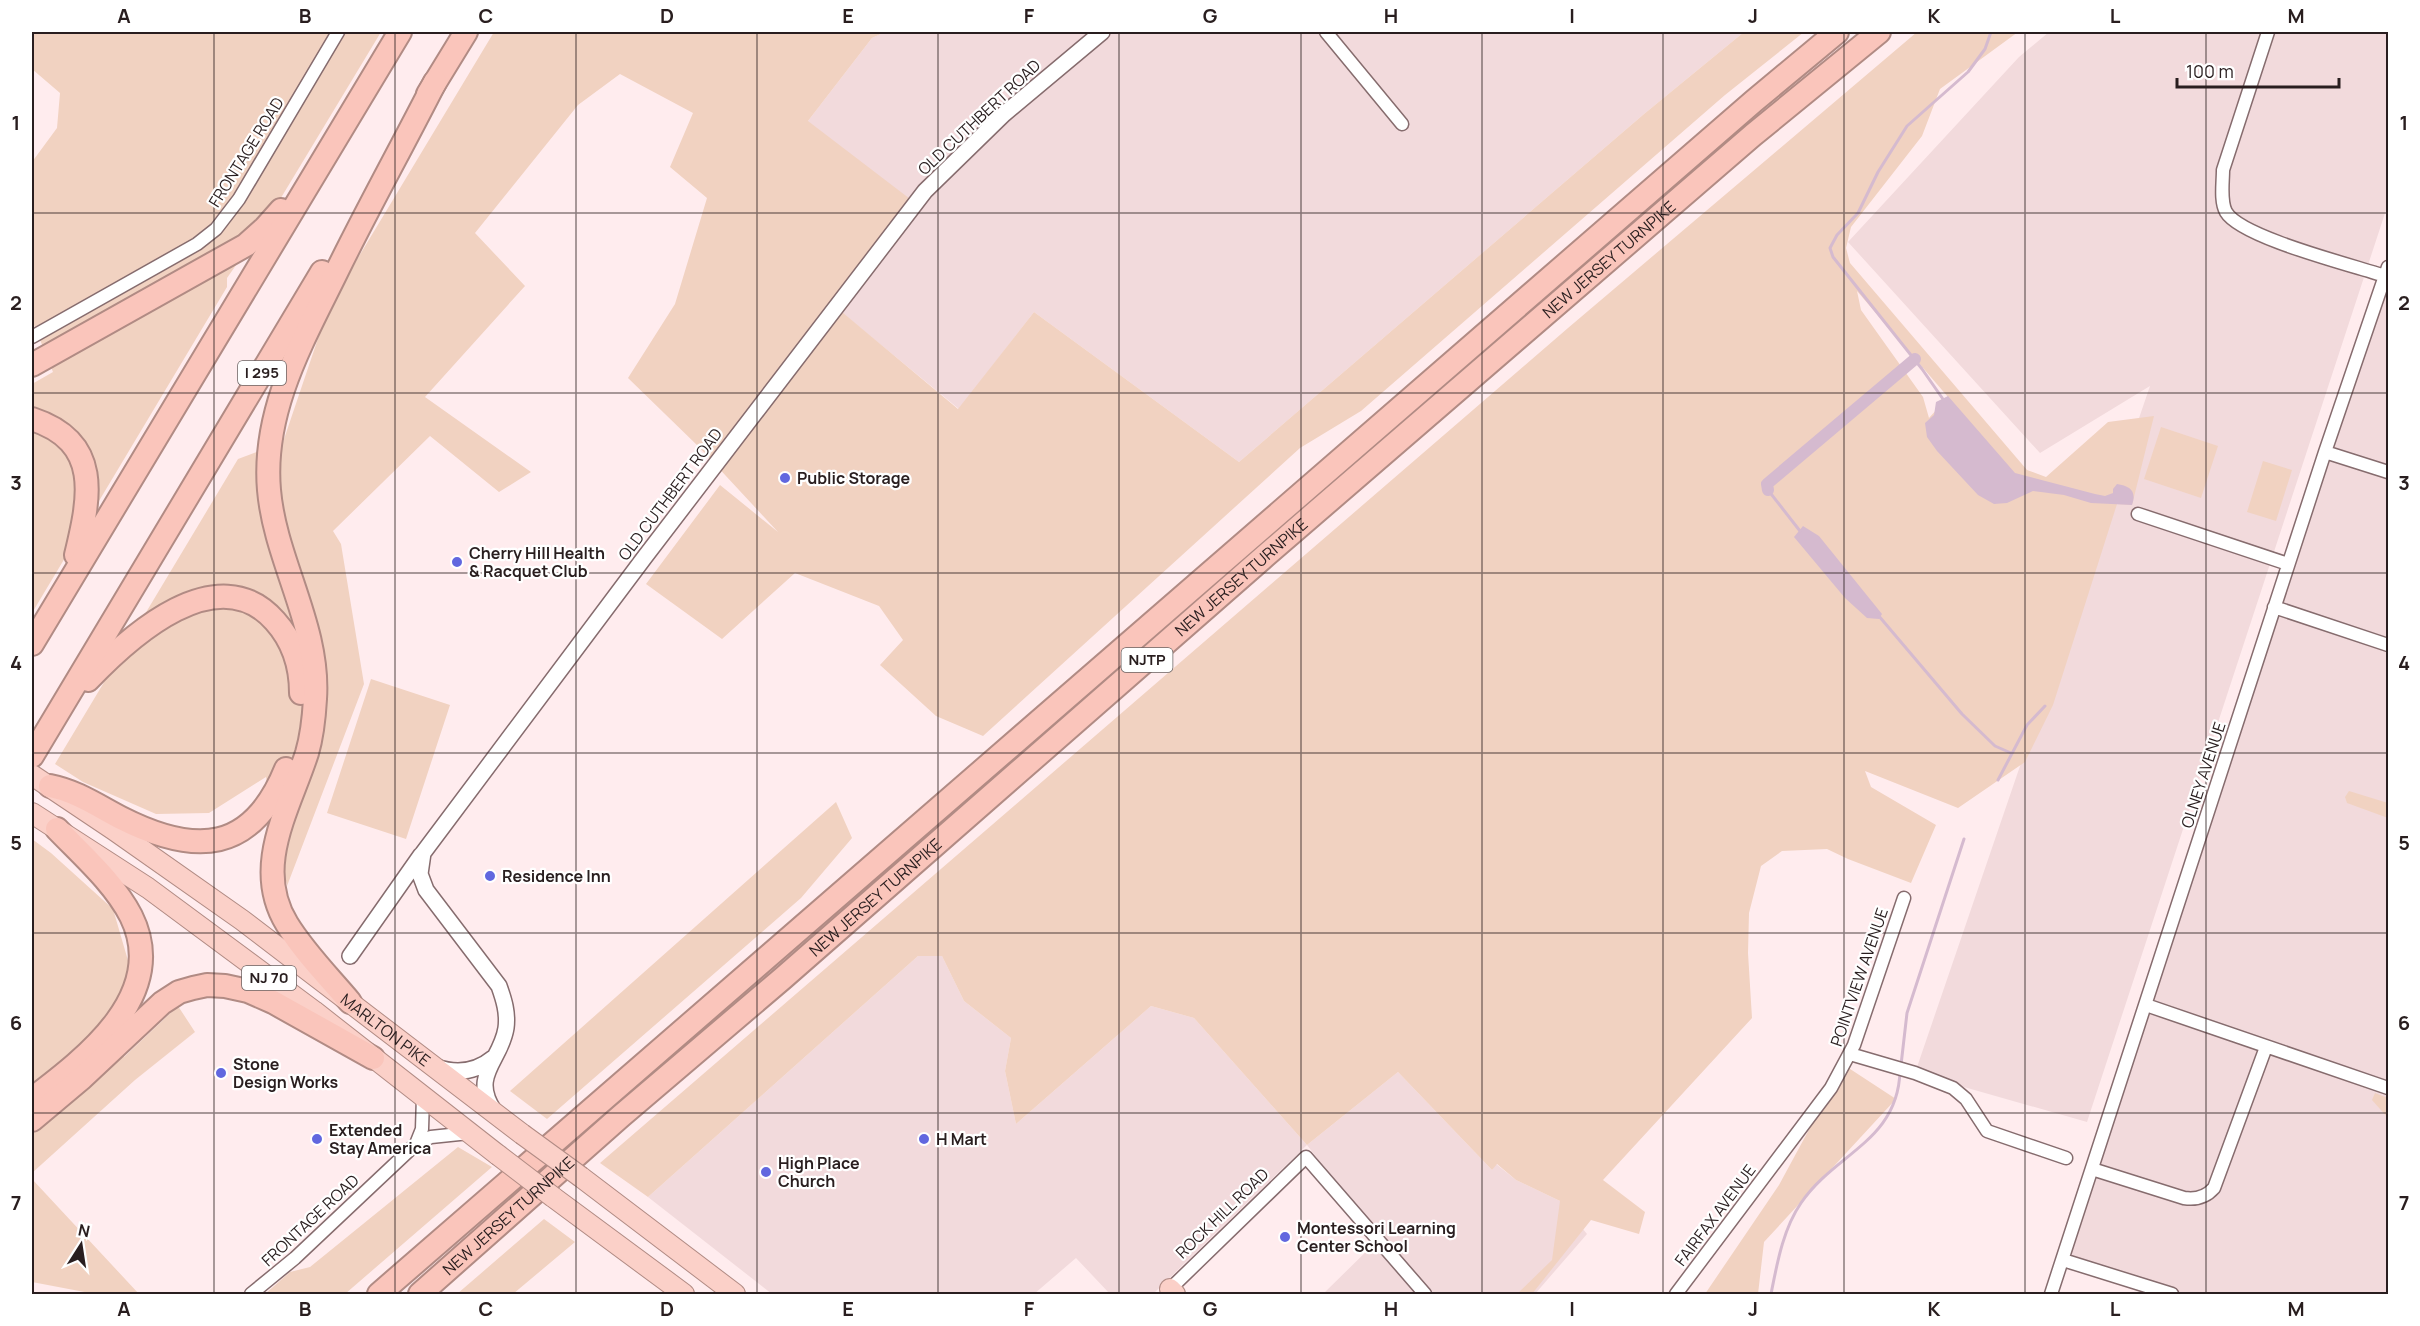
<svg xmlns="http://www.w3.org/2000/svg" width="2420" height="1326" font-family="Manrope,sans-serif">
<rect width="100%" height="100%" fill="#ffecee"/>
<!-- built -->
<path fill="#f2dadc" d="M885 32H1744L1644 114 1239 462 1034 312 959 409 835 307 808 121 872 38Z
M2049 32H2388V204L2087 1122 1915 1073 2150 386 2040 453 1848 242 2019 57Z
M2388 277V1294H2172L2063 1260Z
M918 956H942L964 1001 1011 1038 1005 1071 1016 1124 1151 1006 1194 1018 1307 1145 1398 1072 1492 1170 1496 1164 1516 1180 1560 1201 1587 1234 1535 1294H1323L1379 1239 1307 1145 1153 1294H1110L1076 1258 1034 1294H772L648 1197Z"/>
<!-- green -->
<path fill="#f1d2c1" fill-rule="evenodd" d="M32 32H381L267 221 227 278V287L32 613V384L53 372 32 320V162L57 128 60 93 32 69Z
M494 32H885L872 38 808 121 914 202 836 307 958 409 1034 312 1239 462 1644 114 1744 32H1804L1725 95 1361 411 1300 448 983 736 936 716 880 665 903 640 879 606 795 573 722 639 646 584 720 485 778 532 700 448 628 378 675 304 707 198 670 167 693 113 620 74 578 105 475 233 525 286 425 397 531 472 499 492 430 436 333 531 341 544 364 684 287 886 266 777 209 813 156 814 83 782 55 764 238 459 283 442 329 306Z
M1917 32H2018L1940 89 1922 136 1851 227 1846 248 1850 263 2027 470 2046 477 2108 422 2154 416 2132 505 2117 504 2053 705 2025 762 1958 808 1865 771 1871 787 1936 825 1911 883 1848 859 1827 849 1782 851 1761 866 1749 913 1748 953 1752 1018 1603 1180 1645 1212 1639 1234 1591 1220 1532 1294H1517L1552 1260 1560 1201 1516 1180 1497 1164 1492 1170 1398 1072 1307 1145 1194 1018 1151 1006 1016 1124 1005 1071 1011 1038 964 1001 942 956H918L648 1197 600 1163 1568 328ZM1857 291 1948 397 1929 418 1923 397 1861 310Z
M2161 427 2218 446 2201 498 2144 479Z
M2263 461 2292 470 2276 521 2247 512Z
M371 679 450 705 406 839 327 813Z
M2349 791 2388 803V818L2347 803 2345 797Z
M836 802 852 838 801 898 547 1119 510 1091Z
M32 839 51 853 113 909 129 964 124 1057 178 1006 195 1032 135 1080 32 1173Z
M1844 1065 1896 1099 1764 1242 1758 1294H1705L1779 1185Z
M2375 1093 2388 1098V1118L2372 1100Z
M458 1147 492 1167 345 1294H265L290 1272 310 1267Z
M32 1179 139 1294H95L32 1282Z
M544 1219 575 1242 513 1294H457Z"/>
<!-- water -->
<path fill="#d5bacf" d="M1948 396 2015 473 2095 494 2105 496 2113 493V489L2117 484C2130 486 2137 491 2132 505L2091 503 2064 495 2033 491 2007 503 1994 504 1978 495 1937 451 1927 437 1925 423 1934 415 1936 402Z
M1803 526 1819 536 1882 614 1879 619 1867 618 1845 598 1794 537Z"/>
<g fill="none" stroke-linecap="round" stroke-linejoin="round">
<!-- stream -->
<path stroke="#d5bacf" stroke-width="3" d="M1945 402 1922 369 1833 257 1830 248 1837 235 1858 213 1878 172 1907 126 1968 72 1985 49 1991 32
M1768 490 1800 531
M1878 615 1962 714 1995 746 2011 753
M1998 780 2027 725 2045 706
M1901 1065 1907 1013 1964 839
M1771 1294C1777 1264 1783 1229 1801 1203 1835 1153 1898 1141 1900 1071"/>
<!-- canal -->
<path stroke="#d5bacf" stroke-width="12" d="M1768 490 1767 484 1915 359"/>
<!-- minor casing -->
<g stroke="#866c6e" stroke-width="15">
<path id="minor" d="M1326 32 1402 124
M2268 32 2223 170C2223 183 2220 201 2226 212 2241 238 2356 266 2388 277
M32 337 197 244 216 229 239 199 338 32
M2325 452 2388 472
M2138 514 2288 564
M2274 607 2388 645
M2146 1005 2388 1088
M1850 1054 1915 1073 1953 1088 1966 1099 1987 1131 2066 1158
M416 1144 422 1129 423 1097
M2092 1169 2184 1198C2196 1200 2206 1197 2214 1188L2266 1047
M2063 1260 2172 1294
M1170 1289 1306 1157 1425 1294
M251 1294 295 1258 416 1144 431 1137 469 1133
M1676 1294 1831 1088 1854 1045 1904 898
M2051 1294 2325 452 2388 267"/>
</g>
<!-- tertiary casing -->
<g stroke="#866c6e" stroke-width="18">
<path id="tertiary" d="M350 956 421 855
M436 1067C456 1074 476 1072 493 1058
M494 1111C470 1075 501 1061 506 1028 508 1013 504 1000 499 986L426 890 420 874 423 853 644 558 925 191 1004 114 1102 32"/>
</g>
<!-- trunk casing -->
<g stroke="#b18b84" stroke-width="22">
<g id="trunk">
<path id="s1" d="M32 775 114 830 242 920 522 1134"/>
<path d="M32 813 148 888 314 1011 498 1155"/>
<path d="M581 1177 735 1294"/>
<path d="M553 1197 684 1294"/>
<path d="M1170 1289 1175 1294"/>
</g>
</g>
<!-- motorway casing -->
<g stroke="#b18b84" stroke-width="26">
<g id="motorway">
<path d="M428 94 466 32"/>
<path d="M32 365 246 245 265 228 281 210"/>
<path d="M32 419C102 442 90 497 76 555"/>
<path d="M32 644 400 32"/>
<path d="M88 680C130 636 218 556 275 621 293 641 301 667 301 693"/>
<path d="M32 756 322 272"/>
<path d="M50 786C76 791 98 806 121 818 196 856 252 853 286 769"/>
<path d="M350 1002C329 977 304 952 287 924 252 867 289 809 307 753 312 736 314 717 315 699 320 626 275 561 269 490 262 409 304 339 338 269 369 206 403 145 435 82"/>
<path d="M32 1099C86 1058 170 994 131 916 114 883 83 856 57 829"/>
<path d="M32 1120 82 1078 162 1003 179 992 193 988 207 985 225 986 248 991 273 1002 373 1058"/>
<path d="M379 1294 1754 101 1837 32"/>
<path id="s2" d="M420 1294 621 1116 783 978 1265 556 1753 135 1879 32"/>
</g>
</g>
<!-- minor -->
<use href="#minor" stroke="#fff" stroke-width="12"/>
<!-- tertiary -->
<use href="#tertiary" stroke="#fff" stroke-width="15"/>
<!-- trunk -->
<use href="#trunk" stroke="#fbd0c8" stroke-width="20"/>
<!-- motorway -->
<use href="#motorway" stroke="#fac5bb" stroke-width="22"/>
<!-- trunk-bridge casing -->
<g stroke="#b18b84" stroke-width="22" stroke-linecap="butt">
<path id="trunk-bridge" d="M522 1134 581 1177
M498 1155 553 1197"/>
</g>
<!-- trunk-bridge -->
<use href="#trunk-bridge" stroke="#fbd0c8" stroke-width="20"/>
</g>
<!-- grid -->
<path fill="none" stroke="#291e1f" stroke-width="1.5" stroke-opacity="0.55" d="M214 32V1294M395 32V1294M576 32V1294M757 32V1294M938 32V1294M1119 32V1294M1301 32V1294M1482 32V1294M1663 32V1294M1844 32V1294M2025 32V1294M2206 32V1294M32 213H2388M32 393H2388M32 573H2388M32 753H2388M32 933H2388M32 1113H2388"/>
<!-- markers -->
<g fill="#6167df" stroke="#fff" stroke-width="2">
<circle cx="785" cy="478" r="6"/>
<circle cx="457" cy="562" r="6"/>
<circle cx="490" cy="876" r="6"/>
<circle cx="221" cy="1073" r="6"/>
<circle cx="317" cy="1139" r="6"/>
<circle cx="924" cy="1139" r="6"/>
<circle cx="766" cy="1172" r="6"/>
<circle cx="1285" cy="1237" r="6"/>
</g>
<g text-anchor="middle" stroke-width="4.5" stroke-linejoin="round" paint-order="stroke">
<!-- shield labels -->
<g fill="#fff" stroke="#696262" stroke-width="1.5">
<rect x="238" y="361" width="48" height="24" rx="4.5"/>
<rect x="1121.5" y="648" width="51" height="24" rx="4.5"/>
<rect x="242" y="966" width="54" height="24" rx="4.5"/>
</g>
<g font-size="15" font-weight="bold" fill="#291e1f">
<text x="262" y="378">I 295</text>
<text x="1147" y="665">NJTP</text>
<text x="269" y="983">NJ 70</text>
</g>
<!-- street labels -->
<g font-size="16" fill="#291e1f" stroke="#fff">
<text transform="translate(979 117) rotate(-43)" y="6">OLD CUTHBERT ROAD</text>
<text transform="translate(246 152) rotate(-58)" y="6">FRONTAGE ROAD</text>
<text dy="6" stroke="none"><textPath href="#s2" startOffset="1576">NEW JERSEY TURNPIKE</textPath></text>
<text transform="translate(670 494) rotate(-53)" y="6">OLD CUTHBERT ROAD</text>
<text dy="6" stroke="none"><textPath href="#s2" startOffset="1090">NEW JERSEY TURNPIKE</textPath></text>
<text transform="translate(2203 775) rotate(-72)" y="6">OLNEY AVENUE</text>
<text dy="6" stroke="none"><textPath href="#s2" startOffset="604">NEW JERSEY TURNPIKE</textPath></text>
<text transform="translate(1859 977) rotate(-71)" y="6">POINTVIEW AVENUE</text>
<text dy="6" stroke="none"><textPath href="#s1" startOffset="436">MARLTON PIKE</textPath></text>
<text transform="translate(1222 1213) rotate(-44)" y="6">ROCK HILL ROAD</text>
<text transform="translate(1715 1215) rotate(-53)" y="6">FAIRFAX AVENUE</text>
<text dy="6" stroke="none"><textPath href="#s2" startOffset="118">NEW JERSEY TURNPIKE</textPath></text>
<text transform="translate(310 1220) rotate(-43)" y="6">FRONTAGE ROAD</text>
</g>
<!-- poi labels -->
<g font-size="16" font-weight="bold" fill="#291e1f" stroke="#fff" text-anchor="start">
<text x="797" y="484">Public Storage</text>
<text x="469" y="559">Cherry Hill Health<tspan x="469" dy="18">&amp; Racquet Club</tspan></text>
<text x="502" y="882">Residence Inn</text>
<text x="233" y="1070">Stone<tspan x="233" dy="18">Design Works</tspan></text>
<text x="329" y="1136">Extended<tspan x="329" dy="18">Stay America</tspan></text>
<text x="936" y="1145">H Mart</text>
<text x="778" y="1169">High Place<tspan x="778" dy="18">Church</tspan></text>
<text x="1297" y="1234">Montessori Learning<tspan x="1297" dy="18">Center School</tspan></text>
</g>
</g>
<!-- border -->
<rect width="2420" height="1326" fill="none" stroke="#ffffff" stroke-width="66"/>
<!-- north arrow -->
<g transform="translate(81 1245) rotate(12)" stroke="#ffffff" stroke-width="4.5" paint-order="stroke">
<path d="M0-4.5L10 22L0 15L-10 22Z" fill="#291e1f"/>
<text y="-9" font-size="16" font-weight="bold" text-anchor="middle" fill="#291e1f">N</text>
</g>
<!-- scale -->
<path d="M2177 78v9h162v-9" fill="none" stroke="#291e1f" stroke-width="3"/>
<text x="2186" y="78" font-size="18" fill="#291e1f" stroke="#ffffff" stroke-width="4.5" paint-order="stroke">100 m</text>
<rect x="33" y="33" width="2354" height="1260" fill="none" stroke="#291e1f" stroke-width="2"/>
<g font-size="20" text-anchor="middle" font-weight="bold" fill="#291e1f">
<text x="124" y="23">A</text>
<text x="305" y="23">B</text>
<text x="486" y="23">C</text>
<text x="667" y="23">D</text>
<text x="848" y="23">E</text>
<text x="1029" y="23">F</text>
<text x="1210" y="23">G</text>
<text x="1391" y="23">H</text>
<text x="1572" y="23">I</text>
<text x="1753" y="23">J</text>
<text x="1934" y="23">K</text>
<text x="2115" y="23">L</text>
<text x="2296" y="23">M</text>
<text x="16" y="130">1</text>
<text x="2404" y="130">1</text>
<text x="16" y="310">2</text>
<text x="2404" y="310">2</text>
<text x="16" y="490">3</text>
<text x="2404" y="490">3</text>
<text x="16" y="670">4</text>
<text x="2404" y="670">4</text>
<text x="16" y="850">5</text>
<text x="2404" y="850">5</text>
<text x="16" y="1030">6</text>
<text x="2404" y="1030">6</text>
<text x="16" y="1210">7</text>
<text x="2404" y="1210">7</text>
<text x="124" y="1316">A</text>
<text x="305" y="1316">B</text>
<text x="486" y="1316">C</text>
<text x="667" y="1316">D</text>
<text x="848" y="1316">E</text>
<text x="1029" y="1316">F</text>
<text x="1210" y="1316">G</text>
<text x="1391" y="1316">H</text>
<text x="1572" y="1316">I</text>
<text x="1753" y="1316">J</text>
<text x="1934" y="1316">K</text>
<text x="2115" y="1316">L</text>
<text x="2296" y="1316">M</text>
</g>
</svg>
